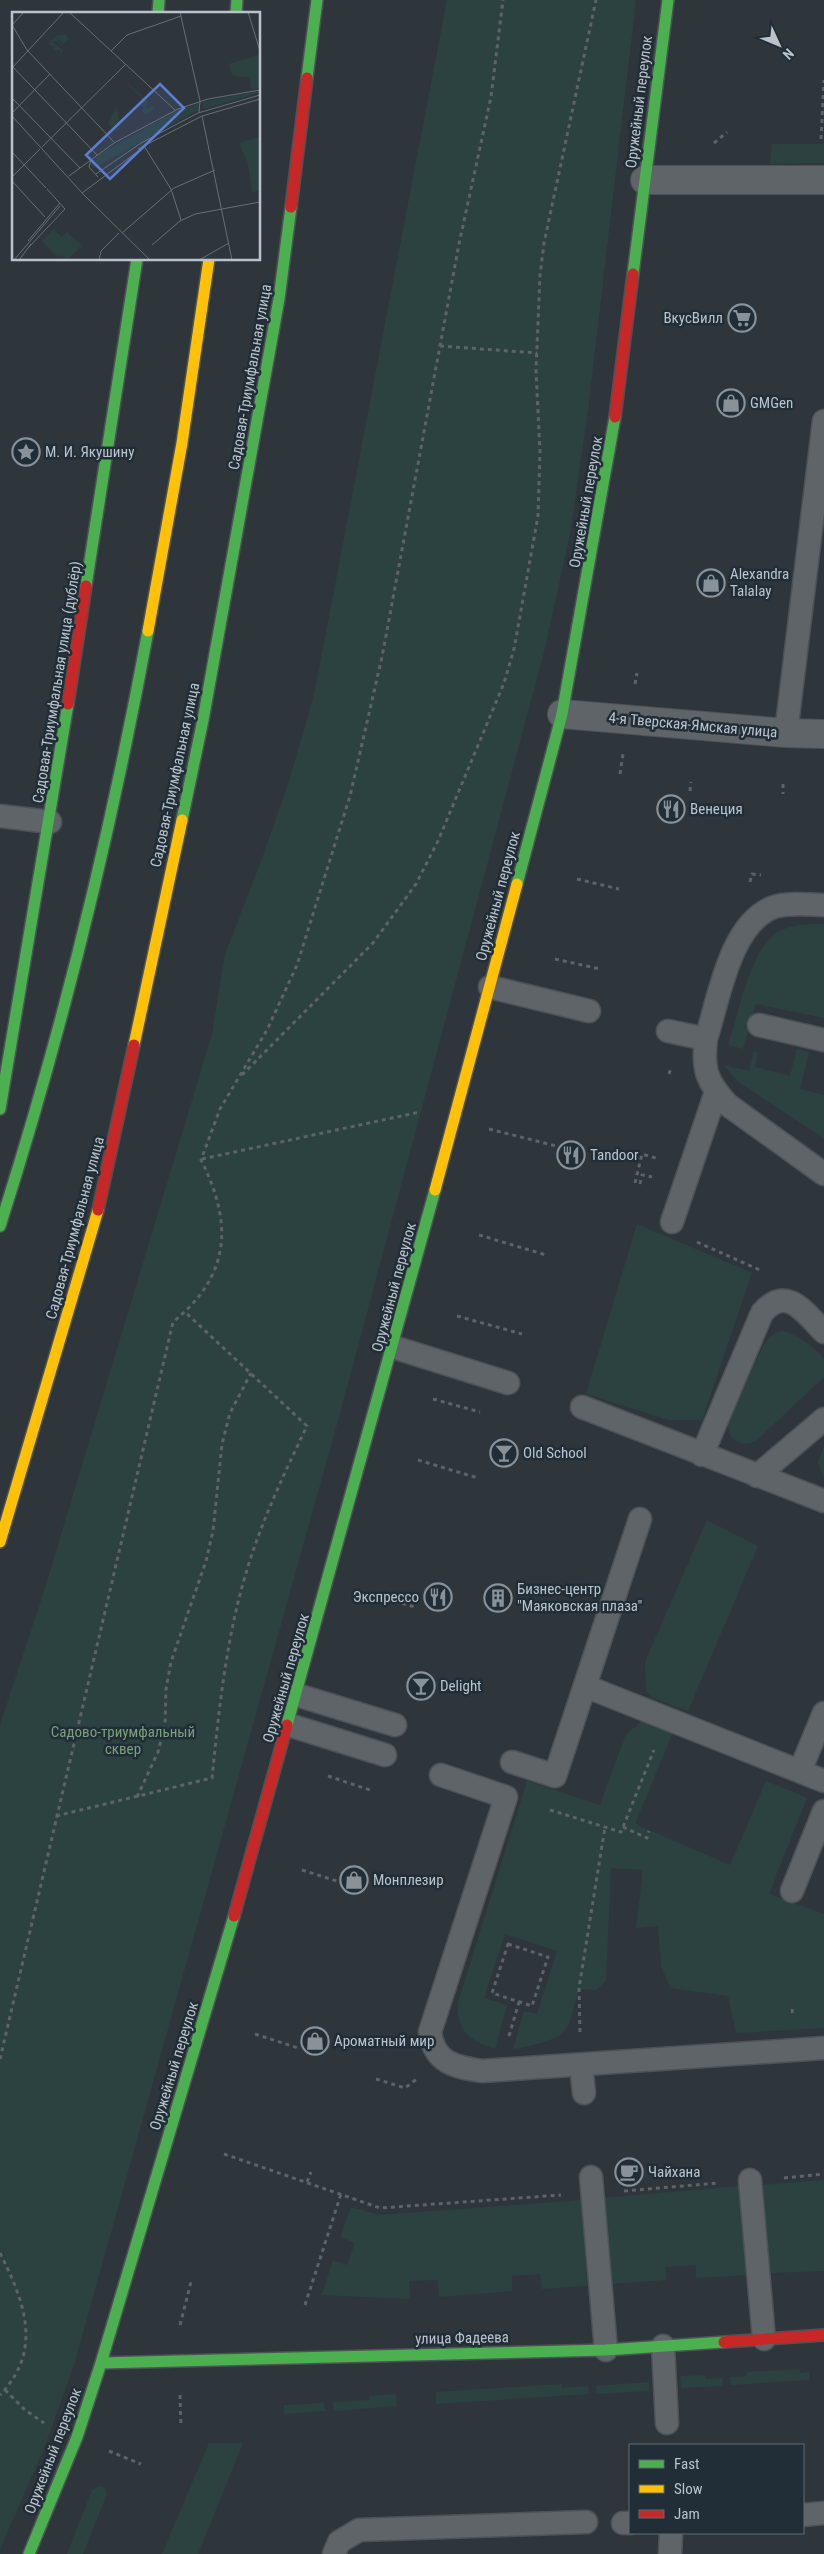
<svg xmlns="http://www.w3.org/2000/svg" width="824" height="2554" font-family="'Roboto Condensed',sans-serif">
<rect width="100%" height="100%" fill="#2f363b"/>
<!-- green -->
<path fill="#2c4241" d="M447 0H636L588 410 570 534 544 652 339 1417 74 2365 43 2451 0 2549V1725L45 1588 212 1034 225 954 262 859 290 778 314 695Z
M772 144H824V163L770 164Z
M811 924H824V1018L756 1004 743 1049 728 1045C738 1015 749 955 774 935 786 926 797 925 811 924Z
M797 1049 809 1052 800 1089 824 1095V1138L740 1083 723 1065 749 1071 754 1051 758 1052 755 1067 790 1076Z
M637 1224 752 1273 702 1420H669L586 1394Z
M785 1331C795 1335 820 1350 824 1360 824 1364 824 1372 824 1377L757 1440C741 1450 724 1438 729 1419L765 1342 777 1332Z
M824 1446V1477L818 1463Z
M707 1520 758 1546 688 1711 653 1698 646 1691 645 1662Z
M642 1721 673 1732 635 1824 730 1865 766 1781 807 1798 769 1894 824 1914V2028L736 2033 728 1996 671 1988 661 1966 658 1926 636 1928 643 1870 611 1868 606 1980 596 1990 579 1989C575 2000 573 2016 567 2027 558 2042 529 2046 513 2049L524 2011 537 2014 557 1951 505 1934 484 1998 507 2005 495 2049C468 2039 457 2032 458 2002L527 1781 600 1805 626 1734Z
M824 2180V2271L768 2273 761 2185Z
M741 2186 748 2275 696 2278V2265L665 2267 666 2280 609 2284 601 2198Z
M582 2200 587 2286 542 2289 540 2274 512 2276V2291L439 2297 438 2280 409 2281 410 2299 322 2295 333 2260 347 2265 355 2243 340 2237 351 2207 380 2215Z
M800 2369V2373L809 2372V2380L731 2385 730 2377 747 2376V2372Z
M705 2375V2379L722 2378 723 2386 681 2388 680 2376Z
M649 2382V2391L597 2394 596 2386Z
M562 2384V2388L588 2386 589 2394 436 2404V2392Z
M396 2394 397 2406 334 2411 333 2402 369 2400 370 2396Z
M324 2403 325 2411 284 2414V2405Z
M209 2443H243L198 2554H162Z
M99 2486 105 2488 107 2494 83 2554H67L92 2490Z"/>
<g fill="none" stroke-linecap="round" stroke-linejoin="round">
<!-- lane casing -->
<g stroke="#4d5256" stroke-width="25">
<path id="lane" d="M786 733 824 421
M0 816 50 822
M490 987 589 1011
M759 1025 824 1040
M668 1031 706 1039C719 998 730 923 774 907 789 902 809 905 824 905
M706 1039C702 1070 707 1082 728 1105L824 1174
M672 1222 716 1092
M393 1347 508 1383
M582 1407 824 1501
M702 1455 762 1313C787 1284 805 1313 824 1332
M757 1476 824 1419
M585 1686 824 1781
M297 1695 395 1725
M289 1725 385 1755
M512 1762 555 1776 640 1519
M800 1771 824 1713
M441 1775 506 1797 430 2032C434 2063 455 2067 482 2071L824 2048
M792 1891 824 1811
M581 2065 584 2093
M591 2177 606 2350
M750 2180 764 2339
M663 2346 667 2423
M803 2515 824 2513
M623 2523H630
M334 2554 339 2542 359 2530 586 2522
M670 2554 671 2533"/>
</g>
<!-- street casing -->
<g stroke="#4d5256" stroke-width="30">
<path id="street" d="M645 180H824
M562 714 786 733 824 734"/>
</g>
<!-- fast casing -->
<g stroke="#4d5256" stroke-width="14">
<path id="fast" d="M158 14 159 0
M236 14 237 0
M307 78 317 0
M633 274 668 0
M86 586 137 259
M182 820 203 720 279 299 291 207
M517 884 562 714 615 417
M0 1109 68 704
M0 1226C62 1032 111 832 148 631
M287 1725 435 1190
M101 2363 606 2350 724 2342
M29 2554 77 2437 101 2363 234 1916"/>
</g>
<!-- slow casing -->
<g stroke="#4d5256" stroke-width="14">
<path id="slow" d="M148 631 182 443 209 259
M134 1045 182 820
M435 1190 517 884
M0 1542 98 1210"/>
</g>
<!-- jam casing -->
<g stroke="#4d5256" stroke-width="14">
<path id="jam" d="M291 207 307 78
M615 417 633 274
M68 704 86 586
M98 1210 134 1045
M234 1916 287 1725
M724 2342 824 2335"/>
</g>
<!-- path -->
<path stroke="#5d6367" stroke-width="3" stroke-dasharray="4 4" stroke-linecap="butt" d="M821 139 824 80
M714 143 727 132
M440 346 537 353
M635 684 637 673
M620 774 623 754
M783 784V794
M690 791 691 782
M577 879 619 889
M750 882 752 874 761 875
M555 959 600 969
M669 1074 671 1068
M242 1075 373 943 416 884 438 841 504 683 514 649 538 516 540 452 536 370 540 275 544 243 596 0
M489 1129 556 1146
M202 1159 420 1112
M635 1183 642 1154 659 1159
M640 1184 642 1175 652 1177
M479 1235 546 1255
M697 1242 762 1271
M457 1316 522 1334
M433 1399 480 1412
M418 1460 478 1478
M379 1597 415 1607
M328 1776 373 1791
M137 1797 158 1752 165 1725 166 1689 171 1662 206 1561 213 1531 222 1444 230 1413 251 1373
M550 1810 621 1832 654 1750
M56 1816 212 1778C219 1710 226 1639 246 1573 261 1522 284 1474 307 1426L185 1312
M623 1827 647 1838 649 1831
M302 1870 343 1883
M508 1944 548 1957 532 2006 492 1993Z
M792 2009 793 2017
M580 2032 579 1988 605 1827
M255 2034 298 2048
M509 2036 519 2002
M0 2059 173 1322C231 1275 233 1223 201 1160L220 1109 267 1030 297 965 350 796 382 657 459 244 491 97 503 0
M376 2079 405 2088 418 2078
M224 2154 380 2208 561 2195
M784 2178 824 2174
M307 2182 311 2172
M624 2191 718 2183
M0 2253C25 2303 43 2350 0 2395
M305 2305 341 2194
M180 2325 191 2282
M5 2390 25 2410 44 2423
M180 2395 181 2427
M109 2451 141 2464"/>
<!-- lane -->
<use href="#lane" stroke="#5f6469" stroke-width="22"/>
<!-- street -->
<use href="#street" stroke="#5f6469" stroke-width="28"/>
<!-- fast -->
<use href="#fast" stroke="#4caf50" stroke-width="11"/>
<!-- slow -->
<use href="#slow" stroke="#ffc107" stroke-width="11"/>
<!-- jam -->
<use href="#jam" stroke="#c62828" stroke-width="11"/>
</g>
<!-- icons -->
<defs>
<g id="supermarket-ring" transform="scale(1.4375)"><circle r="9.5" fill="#212e37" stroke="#899299" stroke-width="1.5"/><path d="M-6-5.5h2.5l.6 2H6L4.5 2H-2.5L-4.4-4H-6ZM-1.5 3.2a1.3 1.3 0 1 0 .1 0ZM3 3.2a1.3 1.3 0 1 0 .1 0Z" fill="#899299"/></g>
<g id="shop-ring" transform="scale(1.4375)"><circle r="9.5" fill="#212e37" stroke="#899299" stroke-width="1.5"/><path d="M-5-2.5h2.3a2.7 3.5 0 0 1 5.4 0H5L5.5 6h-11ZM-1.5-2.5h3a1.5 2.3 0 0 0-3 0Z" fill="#899299"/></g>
<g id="sight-ring" transform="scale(1.4375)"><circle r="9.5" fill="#212e37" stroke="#899299" stroke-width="1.5"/><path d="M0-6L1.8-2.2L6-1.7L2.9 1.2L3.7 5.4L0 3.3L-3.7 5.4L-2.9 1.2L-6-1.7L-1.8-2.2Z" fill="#899299"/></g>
<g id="restaurant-ring" transform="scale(1.4375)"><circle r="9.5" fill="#212e37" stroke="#899299" stroke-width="1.5"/><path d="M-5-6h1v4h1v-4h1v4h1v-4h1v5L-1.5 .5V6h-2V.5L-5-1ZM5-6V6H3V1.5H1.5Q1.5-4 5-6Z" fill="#899299"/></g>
<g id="bar-ring" transform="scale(1.4375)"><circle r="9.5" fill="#212e37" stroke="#899299" stroke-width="1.5"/><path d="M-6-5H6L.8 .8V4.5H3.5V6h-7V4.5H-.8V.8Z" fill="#899299"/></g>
<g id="building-ring" transform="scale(1.4375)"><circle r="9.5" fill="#212e37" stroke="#899299" stroke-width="1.5"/><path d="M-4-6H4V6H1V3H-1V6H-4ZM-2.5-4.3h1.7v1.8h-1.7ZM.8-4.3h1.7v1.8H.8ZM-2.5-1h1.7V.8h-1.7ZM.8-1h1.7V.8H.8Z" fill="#899299"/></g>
<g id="cafe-ring" transform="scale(1.4375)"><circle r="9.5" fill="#212e37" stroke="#899299" stroke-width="1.5"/><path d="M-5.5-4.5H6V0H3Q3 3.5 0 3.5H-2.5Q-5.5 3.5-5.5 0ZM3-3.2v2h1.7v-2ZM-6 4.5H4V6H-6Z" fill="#899299"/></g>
</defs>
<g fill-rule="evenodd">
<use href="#supermarket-ring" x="742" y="318"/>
<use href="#shop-ring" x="731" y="403"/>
<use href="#sight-ring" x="26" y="452"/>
<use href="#shop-ring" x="711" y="583"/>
<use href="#restaurant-ring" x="671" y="809"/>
<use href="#restaurant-ring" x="571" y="1155"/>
<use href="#bar-ring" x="504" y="1453"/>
<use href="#restaurant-ring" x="438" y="1597"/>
<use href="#building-ring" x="498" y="1598"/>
<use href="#bar-ring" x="421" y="1686"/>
<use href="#shop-ring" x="354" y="1880"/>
<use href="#shop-ring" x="315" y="2041"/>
<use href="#cafe-ring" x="629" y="2172"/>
</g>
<g text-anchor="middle" stroke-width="5" stroke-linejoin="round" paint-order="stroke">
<!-- street labels -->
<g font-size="15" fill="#bac3cb" stroke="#212e37">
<text transform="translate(639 102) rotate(-83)" y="5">Оружейный переулок</text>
<text transform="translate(250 377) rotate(-80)" y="5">Садовая-Триумфальная улица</text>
<text transform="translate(586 502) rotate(-80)" y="5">Оружейный переулок</text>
<text transform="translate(57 682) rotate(-81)" y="5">Садовая-Триумфальная улица (дублёр)</text>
<text transform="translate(693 725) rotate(5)" y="5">4-я Тверская-Ямская улица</text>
<text transform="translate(175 775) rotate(-78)" y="5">Садовая-Триумфальная улица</text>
<text transform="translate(498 896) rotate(-75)" y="5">Оружейный переулок</text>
<text transform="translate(75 1228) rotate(-75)" y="5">Садовая-Триумфальная улица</text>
<text transform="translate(394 1287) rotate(-75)" y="5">Оружейный переулок</text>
<text transform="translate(286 1678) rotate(-74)" y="5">Оружейный переулок</text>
<text transform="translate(174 2066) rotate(-73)" y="5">Оружейный переулок</text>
<text transform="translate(462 2338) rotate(-1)" y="5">улица Фадеева</text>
<text transform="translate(53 2451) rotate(-69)" y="5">Оружейный переулок</text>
</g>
<!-- poi labels -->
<g font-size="15" fill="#bac3cb" stroke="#212e37" text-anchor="start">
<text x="723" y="323" text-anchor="end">ВкусВилл</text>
<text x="750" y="408">GMGen</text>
<text x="45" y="457">М. И. Якушину</text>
<text x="730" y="579">Alexandra<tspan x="730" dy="17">Talalay</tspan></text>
<text x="690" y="814">Венеция</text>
<text x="590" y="1160">Tandoor</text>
<text x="523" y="1458">Old School</text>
<text x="517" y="1594">Бизнес-центр<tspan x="517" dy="17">"Маяковская плаза"</tspan></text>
<text x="419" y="1602" text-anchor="end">Экспрессо</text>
<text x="440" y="1691">Delight</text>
<text x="373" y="1885">Монплезир</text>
<text x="334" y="2046">Ароматный мир</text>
<text x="648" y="2177">Чайхана</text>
</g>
<!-- park labels -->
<g font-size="15" fill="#7aa07c" stroke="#212e37">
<text x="123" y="1737">Садово-триумфальный<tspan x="123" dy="17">сквер</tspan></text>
</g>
</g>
<!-- overview -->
<g transform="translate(12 12)">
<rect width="248" height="248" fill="#2f363b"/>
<path d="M45 23H54L56 27 52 32 44 26 51 35 43 28 41 30 51 39 48 43 49 38H42L43 35 36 32ZM247 43V76L239 78 238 65 221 64 217 52ZM115 72 120 75 136 89 134 97 140 94 143 97 134 102 129 100 133 97 127 93 131 92 128 84ZM247 79V81L191 97 190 90ZM187 91V98L81 157 78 151 93 139 164 99ZM105 94 108 116 103 119 104 115 107 116 106 112 100 116 96 111ZM247 125V179L240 180 236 152 227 131ZM41 217 49 225 55 220 70 234 56 247 49 243 45 245 30 229Z" fill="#2c4241"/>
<path fill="none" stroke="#676e75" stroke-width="1" d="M57 0 163 98M168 0 188 89 187 100M236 0 248 39M0 13 15 38 102 130M0 13 12 0M99 39 115 23 169 4M0 54 85 143M0 56 52 0M0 86 68 156M0 101 38 62M0 104 72 183 138 248M190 104 220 248M132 134 159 177 169 208M30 135 114 52M126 137 190 104 248 87M0 140 34 176M79 148 77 155 86 165M84 162 129 131 186 101 248 83M57 164 102 131 166 97 196 87 248 78M0 165 28 137M0 169 33 205M70 181 129 137M110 221 162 176 203 158M16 229 48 191M140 233 168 209 183 202 248 190M17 235 53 197 35 177M2 248 48 194M7 248 19 232M87 248 89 239 107 221M187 248 217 231"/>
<path fill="#5c7dd3" fill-opacity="0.15" stroke="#5c7dd3" stroke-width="2.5" d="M148 72 172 96 98 167 74 143Z"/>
<rect width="248" height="248" fill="none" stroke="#bac3cb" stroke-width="2.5"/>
</g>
<!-- legend -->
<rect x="629" y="2444" width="175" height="90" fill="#212e37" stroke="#5e6a72"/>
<rect x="639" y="2460" width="25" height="8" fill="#4caf50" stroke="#5e6a72"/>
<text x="674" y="2469" font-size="15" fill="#bac3cb">Fast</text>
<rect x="639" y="2485" width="25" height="8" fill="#ffc107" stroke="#5e6a72"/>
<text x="674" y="2494" font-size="15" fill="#bac3cb">Slow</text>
<rect x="639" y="2510" width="25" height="8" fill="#c62828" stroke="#5e6a72"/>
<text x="674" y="2519" font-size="15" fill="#bac3cb">Jam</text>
<!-- north arrow -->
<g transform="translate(779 45) rotate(134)" stroke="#212e37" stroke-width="4" paint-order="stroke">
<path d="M0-4L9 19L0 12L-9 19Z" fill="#bac3cb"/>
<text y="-8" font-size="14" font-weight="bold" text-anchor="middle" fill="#bac3cb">N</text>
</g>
</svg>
